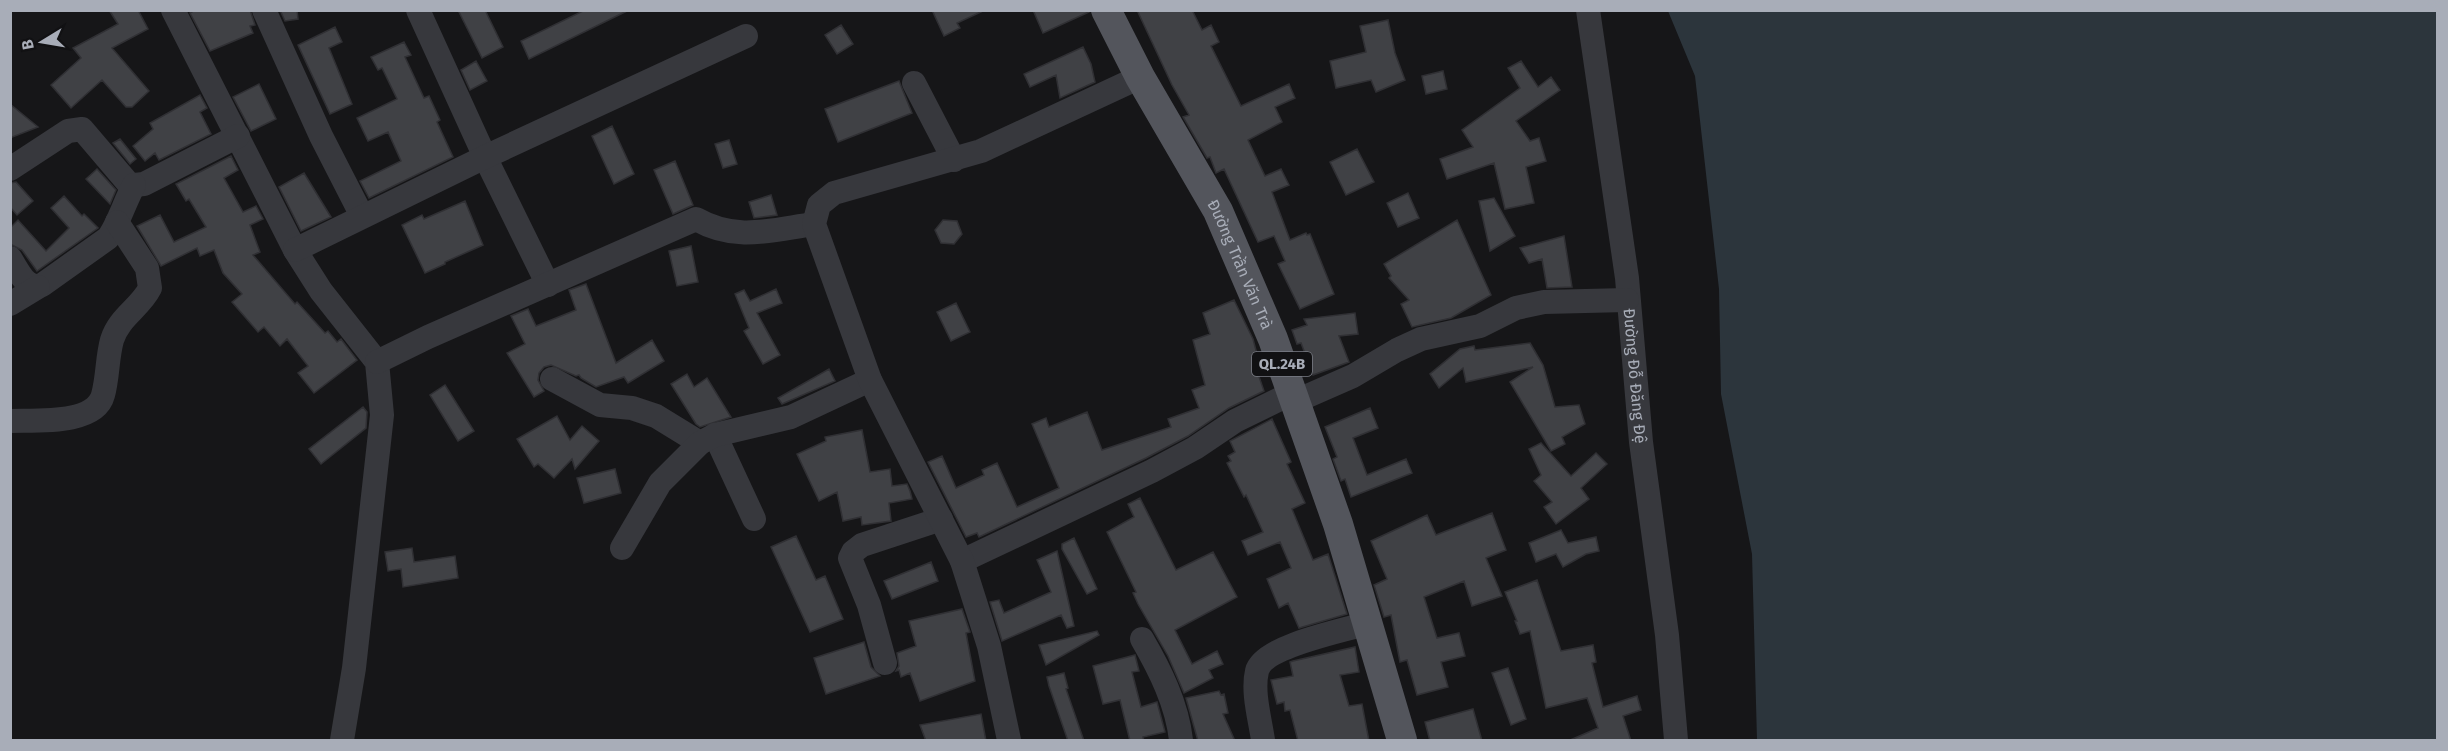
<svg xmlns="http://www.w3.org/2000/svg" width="2448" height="751" font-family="'Fira Sans',sans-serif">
<rect width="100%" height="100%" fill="#161618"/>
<!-- water -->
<path fill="#2c353c" d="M1668 11H2437V740H1757L1752 554 1721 394 1719 289 1695 76Z"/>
<!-- building -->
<path fill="#404145" stroke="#303034" stroke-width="1.5" d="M109 10H138L148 29 112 48 149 91 132 107H126L102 80 71 108 51 85 81 58 73 48 118 24Z
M195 10H250L255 25 250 26 253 33 210 51 190 13Z
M280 10H297L298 19 285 21Z
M458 10H485L503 47 482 58Z
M585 10H629L529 59 521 41Z
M932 10H985L957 23 960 28 944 36Z
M1033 10H1089V12L1043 33Z
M1137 10H1192L1202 30 1211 25 1219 42 1211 46 1241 106 1289 84 1295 98 1275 107 1282 122 1248 140 1265 176 1281 169 1289 185 1272 192 1290 240 1306 233 1307 235 1310 234 1334 294 1300 309 1278 264 1285 261 1274 236 1258 242 1224 169 1216 173 1210 157 1207 158 1183 117 1189 115 1172 85Z
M1388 20 1395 53 1405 80 1376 92 1371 80 1336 88 1330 61 1366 52 1360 26Z
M841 25 853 44 837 54 825 35Z
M335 27 342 42 329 48 352 104 330 114 298 45Z
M404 42 411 55 405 57 424 98 429 96 440 120 437 122 453 157 369 198 360 181 401 161 388 132 368 141 357 118 397 99 382 68 378 70 371 57Z
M1083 47 1091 64 1095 82 1060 98 1056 75 1030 87 1024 74Z
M476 61 487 81 470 90 461 70Z
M1521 61 1538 87 1551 77 1560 90 1516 121 1530 141 1539 138 1546 161 1526 167 1534 203 1505 209 1494 163 1447 179 1440 159 1473 147 1462 130 1520 88 1508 68Z
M1443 71 1447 89 1426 94 1422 76Z
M899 81 912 113 838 142 825 109Z
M259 84 276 119 251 131 233 97Z
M200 95 207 108 200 112 211 134 159 160 155 153 145 161 133 146 153 129 150 123Z
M10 104 38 127 10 138Z
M612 126 634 174 614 184 592 136Z
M120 139 136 159 130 164 113 143Z
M729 140 737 164 723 168 715 144Z
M1357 149 1374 182 1346 195 1330 162Z
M231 156 238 170 224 178 243 212 256 206 263 219 250 225 260 252 253 255 295 304 297 302 325 333 328 331 337 342 341 339 357 360 314 393 298 373 308 366 287 339 280 346 264 327 258 332 232 302 242 294 223 273 214 250 200 256 197 248 161 266 137 226 160 215 174 242 206 227 189 199 186 201 176 184Z
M675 161 693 205 673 214 654 170Z
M97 169 116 190 110 204 86 179Z
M304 173 331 217 301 231 279 187Z
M16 182 33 201 17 215 10 207V183Z
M1408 193 1419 218 1398 227 1387 203Z
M771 195 777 215 754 218 749 202Z
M64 196 82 216 84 214 98 228 37 271 22 250 10 244V228L18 220 46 251 69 228 51 208Z
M1494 198 1515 236 1490 251 1479 201Z
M465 201 483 245 445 262V264L425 273 402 225 422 215 424 219Z
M943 220 957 221 962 234 954 244 941 243 935 230Z
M1457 220 1491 295 1451 318 1412 327 1401 304 1409 300 1389 278 1391 276 1384 264Z
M1564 236 1572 287 1547 288 1542 259 1529 263 1520 248Z
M691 246 698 282 677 286 669 251Z
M586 284 616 363 652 340 664 361 628 383 624 377 596 387 581 378 579 375 576 376 551 365 544 367 539 373 538 380 544 391 534 397 507 353 525 344 511 316 528 309 536 326 576 310 569 290Z
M776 289 782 303 757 313 780 355 763 364 744 331 749 328 735 294 744 290 750 301Z
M1234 300 1253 339 1258 358 1253 359 1264 391 1229 408 1188 436 1146 458 979 537 977 533 966 537 928 462 942 456 956 488 984 475 982 470 997 463 1017 507 1059 488 1032 424 1046 418 1049 427 1087 412 1102 450 1171 427 1168 419 1199 408 1192 390 1205 385 1193 340 1210 334 1203 313Z
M956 303 970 332 951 341 937 312Z
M1355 313 1358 334 1339 336 1349 362 1313 375 1301 343 1297 344 1292 330 1307 325 1304 319Z
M1530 343 1543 365 1555 407 1579 405 1585 424 1562 437 1565 444 1551 451 1510 382 1533 367 1466 382 1463 368 1439 388 1430 374 1460 349 1474 346 1475 350Z
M829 369 835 381 782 404 778 398Z
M687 374 694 387 707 378 731 417 700 427 696 424 671 384Z
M445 385 474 431 458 441 430 395Z
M363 407 367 412 366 428 321 464 309 449Z
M1370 408 1378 428 1353 438 1367 475 1406 459 1412 473 1351 497 1345 479 1341 481 1333 459 1337 457 1325 427Z
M557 416 570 440 582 426 599 441 575 469 572 459 554 478 538 464 534 467 517 439Z
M1272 419 1291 462 1287 464 1305 503 1292 509 1313 560 1328 554 1347 614 1299 628 1288 603 1279 608 1267 579 1291 568 1280 542 1248 555 1242 541 1263 532 1246 495 1244 497 1227 463 1231 461 1228 456 1235 452 1230 441Z
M862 430 870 472 890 469 892 486 907 484 910 491 912 499 889 503 891 521 862 525 861 517 843 521 837 492 819 501 797 454 826 441 825 437Z
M1541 443 1571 476 1596 453 1607 464 1581 488 1589 499 1556 524 1544 507 1552 502 1534 481 1541 475 1529 449Z
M615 469 621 493 584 503 577 478Z
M1140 498 1176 570 1213 552 1237 597 1175 630 1192 664 1217 651 1223 664 1209 670 1213 678 1184 693 1168 656 1138 604 1133 593 1136 592 1107 532 1134 517 1128 504Z
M1492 513 1506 550 1486 558 1502 596 1472 606 1464 581 1424 597 1437 638 1459 633 1465 656 1441 662 1448 687 1417 695 1407 660 1400 662 1391 615 1384 617 1374 585 1387 579 1371 541 1427 515 1436 535Z
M1561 530 1568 543 1596 537 1599 551 1586 554 1563 567 1556 554 1536 562 1529 543Z
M796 536 816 580 825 576 843 619 810 632 771 547Z
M1074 538 1097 589 1087 594 1062 549V544Z
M412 548 414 562 455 556 458 578 403 587 401 569 388 571 385 552Z
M1057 551 1074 626 1067 628 1061 615 1002 641 990 602 999 600 1004 613 1051 592 1037 560Z
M931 562 938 581 892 599 884 581Z
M1537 580 1561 651 1593 645 1596 662 1592 663 1603 707 1637 696 1641 710 1623 716 1631 741H1568L1598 728 1587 698 1546 708 1530 631 1520 634 1515 621H1517L1505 592Z
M962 609 970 632 966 633 975 681 920 701 910 673 901 677 899 670 896 671 899 666 897 653 916 646 909 621Z
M1097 631 1099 635 1046 665 1039 645Z
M864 642 871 667 880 676 826 694 814 658Z
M1355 647 1359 672 1340 675 1349 706 1362 704 1369 741H1298L1290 710 1285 711 1284 702 1277 704 1271 680 1293 676 1290 662 1293 661Z
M1135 655 1139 671 1132 672 1141 707 1157 702 1165 732 1143 737 1144 741H1130L1120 700 1103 704 1093 666Z
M1508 668 1526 719 1511 725 1492 673Z
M1064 673 1068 688 1066 689 1084 741H1068L1049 686 1047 677Z
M1219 691 1221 695 1224 694 1228 713 1223 714 1235 741H1198L1186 698Z
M1473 709 1482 741H1430L1425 722Z
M981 714 986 741H926L920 725Z"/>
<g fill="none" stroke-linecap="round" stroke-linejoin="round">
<!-- minor -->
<g stroke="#37383d" stroke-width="24">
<path d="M173 10 295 250 321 291 377 362 382 415 354 668 342 740"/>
<path d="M264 10 321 136 362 216"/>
<path d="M418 10 485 157 548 285"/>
<path id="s1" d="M1588 10 1627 278 1641 442 1667 635 1676 740"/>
<path d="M914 83 954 160"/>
<path d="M10 169 68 131 82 129 128 183 134 185 144 184 238 136"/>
<path d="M295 250 485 157 746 36"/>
<path d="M10 258C18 270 26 291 42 285L108 238C118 225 125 201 134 185"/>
<path d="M10 304 38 287"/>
<path d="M377 362 428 337 696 219C736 242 771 230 814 224"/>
<path d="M552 379 600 405 632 408 656 416 700 443"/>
<path d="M1296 401 1353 376 1397 350 1421 339 1480 326 1516 308 1544 302 1627 300"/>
<path d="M10 421C36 420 95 425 103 395 108 377 107 358 112 340 119 317 140 308 150 288L147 268 117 222"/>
<path d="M715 435 754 519"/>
<path d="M622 548 660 483 700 443 715 435 791 417 870 380"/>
<path d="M962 561 1152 471 1195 448 1235 421 1292 393"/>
<path d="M1142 639C1160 670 1177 704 1181 740"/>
<path d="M885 663 869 605 850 558 853 552 862 545 941 519"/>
<path d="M1009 740 989 646 962 561 870 380 814 224 819 205 834 193 981 151 1140 77"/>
<path d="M1263 740C1260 719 1252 692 1257 671 1263 646 1345 630 1369 623"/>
</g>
<!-- major -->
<path stroke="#53555c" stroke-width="30" id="s2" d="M1106 10 1140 77 1218 211 1273 339 1338 524 1402 740"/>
</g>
<g text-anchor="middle" stroke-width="4.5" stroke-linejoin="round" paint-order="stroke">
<!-- shield labels -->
<rect fill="#111113" stroke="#7b7e86" stroke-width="1.5" x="1252" y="352" width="60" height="24" rx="4.5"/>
<g font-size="15" font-weight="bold" fill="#a8adb8">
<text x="1282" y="369">QL.24B</text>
</g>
<!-- street labels -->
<g font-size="16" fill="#a8adb8" stroke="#111113">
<text dy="6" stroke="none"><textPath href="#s2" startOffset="288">Đường Trần Văn Trà</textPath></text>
<text dy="6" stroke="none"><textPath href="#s1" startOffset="369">Đường Đỗ Đăng Đệ</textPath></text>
</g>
</g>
<!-- border -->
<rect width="2448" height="751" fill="none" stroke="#a8adb8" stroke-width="24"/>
<!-- north arrow -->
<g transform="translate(42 42) rotate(259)" stroke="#111113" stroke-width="4.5" paint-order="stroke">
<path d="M0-4.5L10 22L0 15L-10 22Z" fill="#a8adb8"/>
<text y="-9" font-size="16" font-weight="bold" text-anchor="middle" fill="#a8adb8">B</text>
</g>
</svg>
